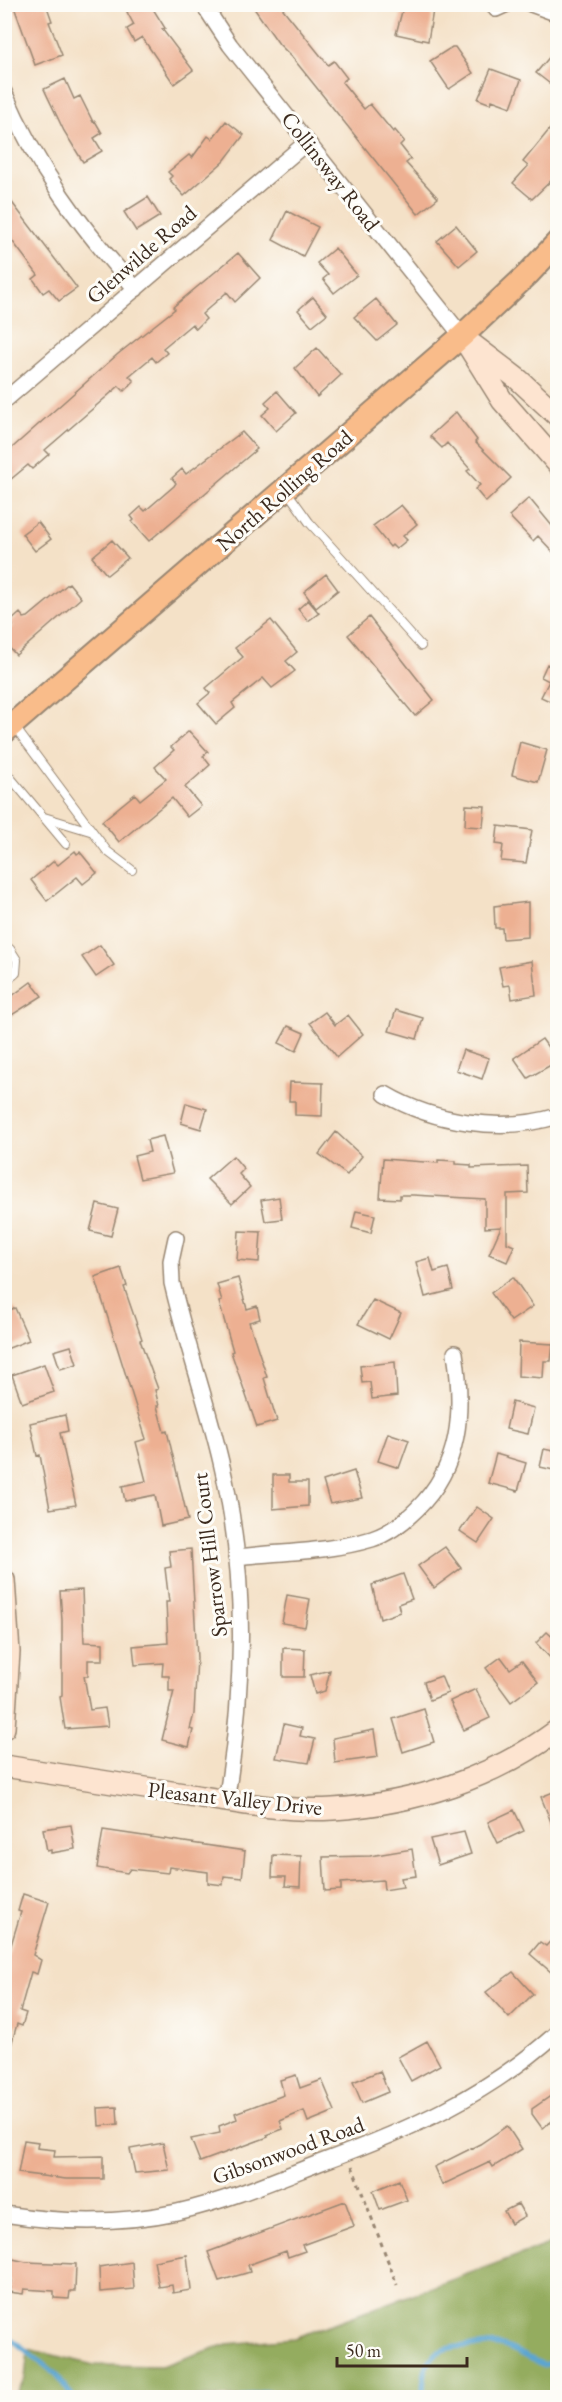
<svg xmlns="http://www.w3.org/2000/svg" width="562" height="2402" font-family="'EB Garamond',serif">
<rect width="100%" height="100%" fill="#fdfcf7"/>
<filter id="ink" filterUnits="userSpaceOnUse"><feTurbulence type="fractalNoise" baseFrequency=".0167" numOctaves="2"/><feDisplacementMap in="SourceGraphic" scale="12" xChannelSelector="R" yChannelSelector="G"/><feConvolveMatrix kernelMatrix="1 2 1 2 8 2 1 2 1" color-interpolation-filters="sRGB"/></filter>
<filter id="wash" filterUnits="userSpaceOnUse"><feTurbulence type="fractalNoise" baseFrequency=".008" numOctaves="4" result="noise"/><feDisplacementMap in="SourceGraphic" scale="24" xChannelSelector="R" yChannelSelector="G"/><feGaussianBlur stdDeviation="1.35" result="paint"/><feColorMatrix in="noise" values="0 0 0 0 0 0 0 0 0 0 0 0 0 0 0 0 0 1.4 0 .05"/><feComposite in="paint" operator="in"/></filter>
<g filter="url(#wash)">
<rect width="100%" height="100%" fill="#f4e1c7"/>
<!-- forest -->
<path fill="#94ac5e" stroke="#686b3e" stroke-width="1.5" d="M557 2241V2397H15L25 2379 28 2349 94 2365 161 2366 227 2344 294 2338Z"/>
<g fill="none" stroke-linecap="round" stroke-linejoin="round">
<!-- stream -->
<path stroke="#5aa5d2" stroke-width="5" d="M4 2333 57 2375 73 2398
M242 2398 265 2392 293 2398
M423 2398C422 2356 435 2345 475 2346 482 2347 491 2343 498 2345 514 2347 529 2360 545 2365L558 2359"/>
</g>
<g id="blocks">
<!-- building -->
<path fill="#edb092" d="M13 4H46L52 21 49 22 62 55 35 65Z
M138 4H150L165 28 162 29 193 70 174 84 142 37 134 42 127 29 134 25 127 12Z
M251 4H279L328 65 334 61 347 78 342 82 364 109 370 104 393 132 395 130 404 141 400 145 411 159 406 163 438 198 418 214 292 57 279 44Z
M404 4 433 10 428 41 396 34Z
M452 47H455L473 73 449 89 430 61Z
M558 47V90L536 73Z
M491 69 521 80 511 107 492 100 491 104 478 99Z
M65 79 74 99 80 96 93 122 95 121 102 133 94 138 102 151 83 162 64 131 44 89Z
M558 119V174L532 199 513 183 528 166 523 162Z
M226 121 244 135 224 161 184 196 169 179 172 176 168 172 189 155 192 158 208 136 212 139Z
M4 192 77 288 59 301 49 289 43 293 33 279 38 275 4 230Z
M148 197 160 216 136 231 124 212Z
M287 211 318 227 303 256 273 240Z
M456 225 477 251 459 266 437 241Z
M335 248 357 275 334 293 323 279 328 275 317 263Z
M238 253 260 278 235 302 227 292 202 314 206 319 196 329 192 324 163 348 167 353 156 362 152 357 129 376 134 381 124 391 119 386 45 450 49 454 32 469 28 465 4 485V455L118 354 175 309 173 307Z
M313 297 327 314 312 326 298 310Z
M376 299 397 325 377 341 354 317Z
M317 348 341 375 317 397 295 368Z
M277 391 296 413 276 431 262 415 270 408 265 402Z
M456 412 477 440 475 442 511 478 486 502 475 489 480 485 467 471 470 469 447 443 442 448 430 436Z
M242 432 257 449 149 541 132 522 134 520 131 516 141 507 145 511 174 486 176 483 172 478 182 469 186 474Z
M529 498 558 533V557L538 536 533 541 509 516Z
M401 505 417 524 403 536 407 540 396 549 392 545 390 547 373 526Z
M38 522 51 539 35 551 22 534Z
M112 540 128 558 107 575 92 557Z
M326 574 338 590 316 608 304 592Z
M69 583 81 598 16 655 4 642V634L13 626 10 622 20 613 24 618 28 617Z
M308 600 319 613 308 621 298 609Z
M369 617 434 700 415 716 348 635Z
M271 620 297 652 286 661 295 671 272 688 263 678 232 703 235 708 216 724 198 703 210 693 206 688 243 657 235 648Z
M558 662V705L541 697 549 681 541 677 547 664 555 668Z
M189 731 208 752 203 756 210 765 185 787 201 806 187 817 172 798 119 842 102 821 135 794 140 800 166 779 155 767 174 750 171 747Z
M520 742 547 750 538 782 512 775Z
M466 805 485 806 483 827 465 826Z
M498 826 532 830 526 863 501 861 503 845 496 844Z
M75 851 77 854 80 852 97 873 83 884 77 877 47 901 31 880 54 861 58 865Z
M528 902V937L503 939 502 928H495L494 906Z
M100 945 114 965 96 977 82 957Z
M532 961 536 995 512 999 510 985 503 986 499 967Z
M31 982 42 996 4 1020V1002Z
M396 1010 423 1018 417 1039 389 1031Z
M325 1012 335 1025 348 1015 363 1034 337 1057 310 1023Z
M288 1026 304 1033 296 1051 279 1043Z
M542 1039 558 1061 528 1078 514 1058Z
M463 1050 489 1058 482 1079 456 1070Z
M290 1082 323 1083 322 1116 295 1115V1101H289Z
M186 1103 207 1109 201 1129 181 1123Z
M336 1132 362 1156 347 1175 319 1154Z
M163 1136 173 1173 140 1179 134 1156 150 1152 147 1140Z
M233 1156 244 1169 239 1174 250 1187 232 1204 207 1179Z
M383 1159 438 1163V1160L456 1161V1164L471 1165V1168L527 1166 528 1193 507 1194V1243L514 1246 507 1262 489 1254 501 1227 485 1228V1199L413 1195H400V1199L380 1198Z
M279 1197 282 1219 265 1221 261 1200Z
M97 1204 118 1209 111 1236 90 1231Z
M356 1211 375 1215 371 1233 352 1228Z
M239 1231 261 1232 259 1262 237 1260Z
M430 1258 434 1272 448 1268 453 1290 425 1297 416 1262Z
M121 1268 127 1286 124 1287 142 1339 140 1340 158 1389 155 1390 159 1406H157L164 1432 167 1431 188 1520 161 1526 155 1495 125 1501 122 1486 146 1481 136 1442 146 1439 95 1277Z
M513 1277 533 1306 511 1321 491 1293Z
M238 1278 247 1309 257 1306 260 1319 249 1322 267 1377 264 1378 277 1421 257 1427 231 1352 233 1351 219 1302 222 1301 217 1284Z
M373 1300 401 1313 389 1339 358 1324Z
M15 1308 29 1340 4 1350V1312Z
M519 1342 553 1344 551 1361H544L543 1378 518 1376Z
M71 1346 77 1364 60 1369 54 1351Z
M395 1362 397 1396 372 1399 370 1382 362 1383 360 1366Z
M44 1364 54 1392 22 1403 12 1375Z
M512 1402 534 1408 528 1434 506 1429Z
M65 1415 68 1431 60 1433 76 1505 50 1509 40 1455 37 1456 30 1423Z
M388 1433 409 1440 399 1468 378 1461Z
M544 1449 558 1452V1471L540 1467Z
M496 1454 526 1463 518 1491 488 1483Z
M354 1471 362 1498 330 1504 323 1481Z
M273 1475H289V1482H308V1506L273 1509Z
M477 1507 494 1519 478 1543 460 1531Z
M445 1547 461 1568 434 1588 418 1566Z
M191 1549 197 1658 194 1714 190 1729 193 1730 189 1747 162 1740 174 1691H169V1676H162L163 1663 135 1665 133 1646 168 1643 166 1602H169L165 1568 171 1567 169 1551Z
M403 1574 412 1599 398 1604 400 1612 380 1619 372 1585Z
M82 1590 84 1642 103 1643V1660H88V1676H84L90 1710 105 1708 108 1726 65 1729 60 1697 62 1696V1620L60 1591Z
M287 1595 310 1599 305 1627 282 1623Z
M547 1632 558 1642V1666L536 1643Z
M283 1648 305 1649 304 1677H283Z
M501 1657 510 1669 522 1661 538 1682 511 1702 486 1668Z
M330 1670 325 1691 315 1694 310 1675Z
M441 1676 448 1693 430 1700 424 1682Z
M476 1689 490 1718 464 1730 450 1701Z
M424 1709 434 1742 403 1752 393 1719Z
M284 1724 302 1728 300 1736 315 1739 309 1763 276 1758Z
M374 1730 378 1757 335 1763 333 1738Z
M558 1790V1837H557L541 1797Z
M514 1810 524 1831 498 1843 488 1822Z
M71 1825 75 1849 51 1853V1850L47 1851 43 1829Z
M103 1830 245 1851 242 1878 224 1876 223 1885 208 1883V1872L169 1867 168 1873 130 1869 127 1873 97 1868Z
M464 1832 471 1854 438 1865 430 1839Z
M412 1849 416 1876 401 1878 403 1887 384 1890 383 1880 341 1883V1890L325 1891 323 1857 370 1856Z
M273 1855 301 1856 300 1887 285 1886 286 1877H272Z
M23 1894 49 1902 33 1955 41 1960 37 1974 31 1972 20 2011 26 2013 22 2026 17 2024 9 2053 4 2052V1968L21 1912 18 1911Z
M558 1933V1978L530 1954 540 1942 546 1946Z
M513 1972 533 1994 509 2018 486 1992Z
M427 2041 440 2065 411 2081 398 2057Z
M380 2071 388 2092 362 2103 353 2082Z
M296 2075 300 2088 322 2080 335 2111 308 2122 304 2111 280 2121 283 2129 267 2135 268 2137 200 2162 191 2139 220 2133 219 2126 237 2119 235 2113 284 2095 280 2080Z
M558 2091V2117L542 2128 532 2114V2109Z
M117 2107 118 2124 99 2126 98 2108Z
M507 2126 522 2149 493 2167 490 2162 442 2185 434 2167 480 2144Z
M24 2140 38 2142 37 2148 55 2150 54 2157 103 2156V2179H66L18 2173Z
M163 2143 169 2170 135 2173 130 2149Z
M399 2180 407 2200 380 2210 373 2191Z
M345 2201 354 2226 302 2245 305 2251 288 2257 286 2251 248 2265 250 2272 219 2281 208 2252Z
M518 2204 525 2216 511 2224 504 2211Z
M187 2255 191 2290 173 2293 172 2285 159 2287 154 2261Z
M4 2257 26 2262 76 2264 75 2291H70L69 2299 54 2298V2291L24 2289 23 2294 9 2292 11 2281 4 2280Z
M132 2262 134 2289 100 2292 99 2267Z"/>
</g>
</g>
<g filter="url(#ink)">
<use href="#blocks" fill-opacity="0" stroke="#988672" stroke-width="1.5"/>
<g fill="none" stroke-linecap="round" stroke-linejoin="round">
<!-- lane casing -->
<g stroke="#988672" stroke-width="10">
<path id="lane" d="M286 490 309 522 421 646
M14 726 107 851 132 870
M4 770 66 844
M44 817 90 831
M4 948 10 949 17 960 16 973 9 979 4 977"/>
</g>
<!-- street casing -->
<g stroke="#988672" stroke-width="18">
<path id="street" d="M203 4 230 45 462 336
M531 4 558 14
M496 9 507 4
M4 92C36 167 82 229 136 289
M4 401 307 142
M385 1094C434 1123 503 1133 558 1116
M176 1238 171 1261 172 1283C186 1343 207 1402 221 1462 248 1575 245 1688 226 1801
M236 1557C281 1552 329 1552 372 1539 388 1534 405 1521 417 1509 461 1466 464 1411 455 1353
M4 2214C61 2223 121 2224 177 2212 226 2201 273 2181 319 2163 409 2130 486 2097 558 2032"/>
</g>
<!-- secondary casing -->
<g stroke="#988672" stroke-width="24">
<path id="secondary" d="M462 336 502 400 558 464
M473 345 519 380 558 416
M4 1580 9 1652 4 1728
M4 1766C64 1775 124 1785 184 1794 233 1802 284 1812 333 1809 414 1804 493 1778 558 1730"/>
</g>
<!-- primary casing -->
<g stroke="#988672" stroke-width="26">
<path id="primary" d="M4 732 462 336 528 274 558 242"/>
</g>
<!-- path -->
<path stroke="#988672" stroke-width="3" stroke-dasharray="4.5 4.5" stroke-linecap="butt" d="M352 2166 397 2285"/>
<!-- lane -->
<use href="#lane" stroke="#fff" stroke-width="8"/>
<!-- street -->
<use href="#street" stroke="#fff" stroke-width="15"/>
<!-- secondary -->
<use href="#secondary" stroke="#fde4d0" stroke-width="21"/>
<!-- primary -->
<use href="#primary" stroke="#f9bc8a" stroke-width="22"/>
</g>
</g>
<g text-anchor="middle" stroke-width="6" stroke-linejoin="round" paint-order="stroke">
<!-- street labels -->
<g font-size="22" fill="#3b2a1e" stroke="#fdfcf7">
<text transform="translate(331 171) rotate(52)" y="8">Collinsway Road</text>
<text transform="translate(141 254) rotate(-41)" y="8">Glenwilde Road</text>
<text transform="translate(284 490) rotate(-41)" y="8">North Rolling Road</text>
<text transform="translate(209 1555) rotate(-97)" y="8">Sparrow Hill Court</text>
<text transform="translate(235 1798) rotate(6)" y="8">Pleasant Valley Drive</text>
<text transform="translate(288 2150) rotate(-20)" y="8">Gibsonwood Road</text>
</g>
</g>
<!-- margin -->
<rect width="562" height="2402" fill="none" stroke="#fdfcf7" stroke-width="24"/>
<!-- scale -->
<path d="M337 2357v9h130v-9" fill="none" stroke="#3b2a1e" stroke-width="3"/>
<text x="346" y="2357" font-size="18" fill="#3b2a1e" stroke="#fdfcf7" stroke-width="4.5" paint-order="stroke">50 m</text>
</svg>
